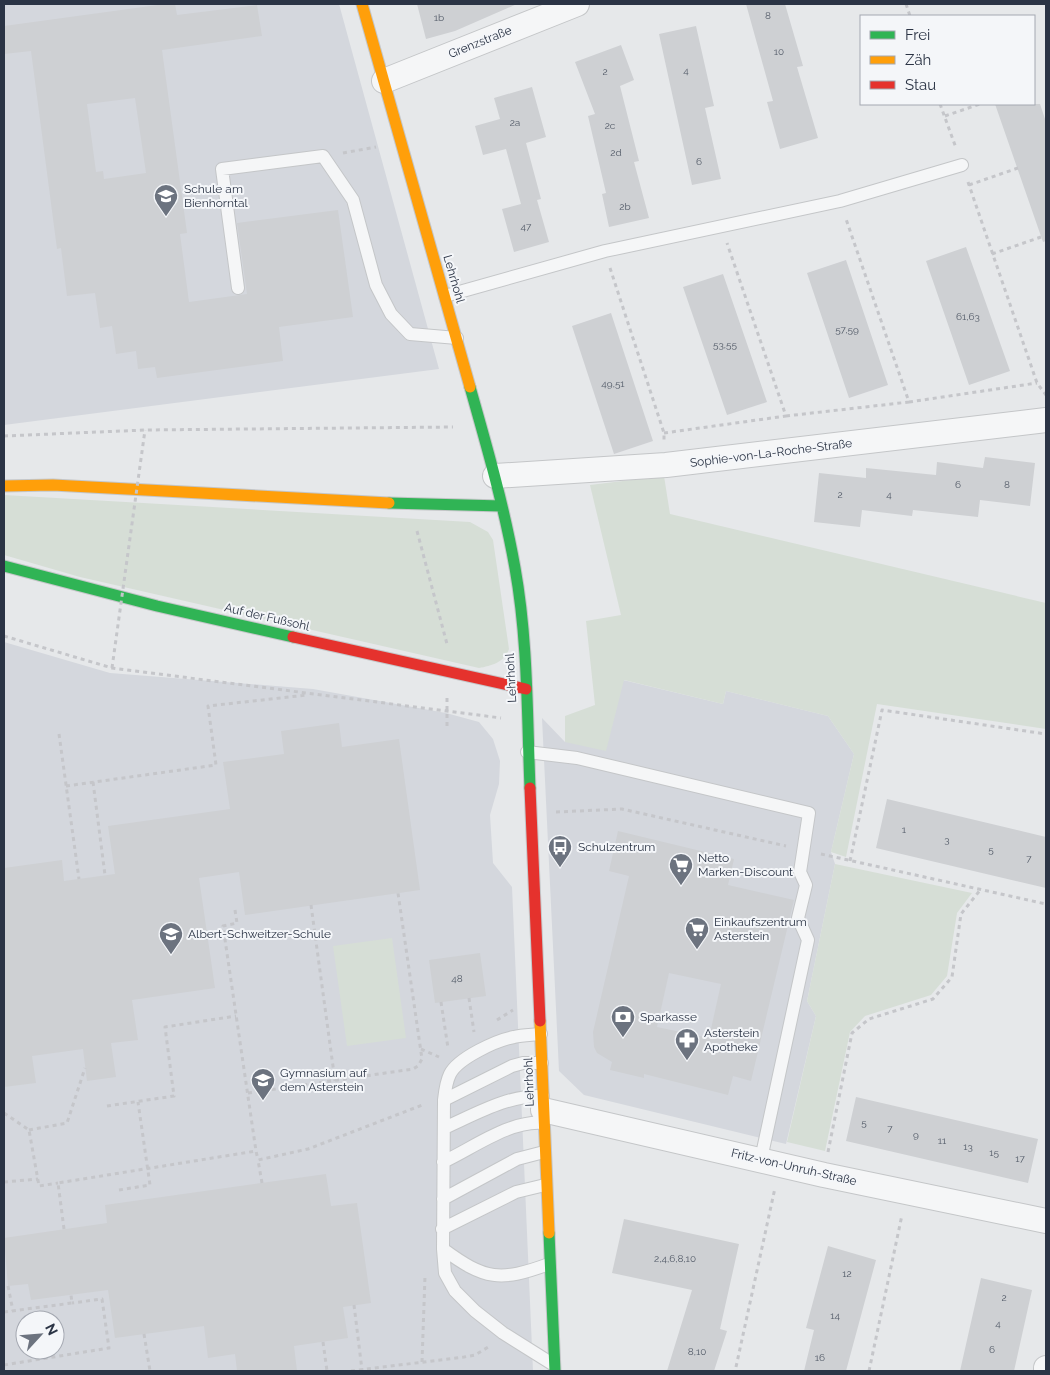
<svg xmlns="http://www.w3.org/2000/svg" width="1050" height="1375" font-family="Raleway,sans-serif">
<rect width="100%" height="100%" fill="#e6e8ea"/>
<!-- built -->
<path fill="#d4d7dd" fill-rule="evenodd" d="M4 4H339L439 369 4 425Z
M4 642 110 673 313 689 446 713 479 722 493 739 500 761 499 784 490 815 493 863 512 887 533 1371H4ZM25 1320H55V1350H25Z
M623 680 723 704 726 691 828 716 854 754 831 852 835 864 807 1001 816 1016 786 1144 584 1095 559 1071 542 718 565 742Z"/>
<!-- green -->
<path fill="#d6ded6" d="M664 476 670 514 1046 603V729L877 704 846 857 831 852 854 754 828 716 726 691 723 704 624 680 606 751 565 742V716L595 705 586 621 621 615 590 485Z
M4 495 470 522 488 532 493 540 509 649C505 662 491 666 479 668L80 577 4 555Z
M835 864 972 893 957 913 947 976 931 995 865 1016 850 1032 825 1151 787 1142 816 1016 807 1001Z
M392 938 406 1038 347 1046 333 946Z"/>
<!-- building -->
<path fill="#ced0d3" fill-rule="evenodd" d="M165 4H175L177 15 257 5 262 36 162 50 187 233 180 234 189 302 247 294 237 223 338 210 353 317 279 327 283 361 157 378 155 367 138 369 136 351 116 354 112 326 100 328 95 293 67 296 61 248 57 249 31 51 4 54V26ZM135 98 146 173 104 179 103 171 96 172 87 104Z
M417 4H517L455 31 426 39Z
M746 4H785L803 66 797 67 818 138 780 149 767 102 773 101Z
M696 26 714 106 705 108 721 179 692 185 659 34Z
M621 45 634 80 620 86 639 161 634 162 649 218 609 227 602 194 606 193 588 116 595 114 575 62Z
M532 87 546 137 526 143 541 199 537 200 549 242 514 252 502 209 521 204 506 149 483 155 475 126 500 119 494 98Z
M995 104H1040L1046 122V241L1043 242Z
M966 247 1010 371 969 385 926 261Z
M846 260 888 385 849 398 807 273Z
M723 274 767 402 727 415 683 287Z
M611 313 653 441 614 454 572 326Z
M985 457 1035 463 1030 506 980 500 978 517 913 510 912 516 862 510 860 527 814 522 819 473 866 478V468L936 475 937 462 983 468Z
M339 723 342 747 399 739 420 890 245 915 239 872 199 878 215 988 132 1000 138 1040 111 1043 116 1077 87 1081 83 1049 32 1056 36 1083 4 1087V868L62 860 64 881 115 874 108 826 230 809 223 762 284 754 281 731Z
M887 799 1046 837V888L876 848Z
M618 831 734 859 728 885 794 900 751 1081 733 1076 728 1095 644 1074V1078L610 1070 612 1062 597 1053 594 1047 593 1032 629 876 609 871ZM669 973 721 984 709 1038 657 1027Z
M480 953 486 996 435 1003 429 960Z
M856 1097 1038 1139 1028 1183 846 1141Z
M326 1174 331 1206 357 1203 371 1303 343 1307 348 1338 294 1346 297 1371H237L235 1354 208 1358 204 1326 115 1338 108 1290 31 1300 28 1284 8 1286 4 1238 107 1223 105 1205Z
M624 1219 739 1244 720 1329 727 1331 714 1371H667L692 1290 612 1273Z
M828 1246 876 1260 846 1371H804L814 1330 806 1328Z
M981 1278 1032 1290 1014 1371H960Z"/>
<g fill="none" stroke-linecap="round" stroke-linejoin="round">
<!-- lane casing -->
<g stroke="#c4c6c8" stroke-width="14">
<path id="lane" d="M238 288 222 169 323 156 353 200 376 285 391 314 410 334 457 338
M445 296 605 251 840 201 962 165
M527 752 577 758 809 813 800 872 806 885 798 918 808 940 761 1159
M541 1034C532 1035 522 1035 514 1037 497 1040 458 1058 450 1074 446 1082 445 1091 444 1100L443 1249 445 1273 455 1291 475 1311 503 1333 554 1365
M444 1100 512 1066 523 1063H542
M444 1128C476 1114 507 1095 543 1096
M443 1162C473 1148 510 1120 543 1123
M443 1199 517 1159 544 1152
M442 1229 516 1192 545 1185
M443 1249C485 1280 500 1282 549 1264"/>
</g>
<!-- street casing -->
<g stroke="#c4c6c8" stroke-width="26">
<path id="street" d="M384 81 577 4
M495 476 666 465 1046 420
M543 1110 824 1175 1046 1221
M1046 1371V1368"/>
</g>
<!-- fast casing -->
<g stroke="#c4c6c8" stroke-width="13">
<path id="fast" d="M470 387C487 447 504 506 515 568 528 640 527 715 530 788
M389 503 502 506
M4 566 157 606 293 637
M549 1233 555 1371"/>
</g>
<!-- slow casing -->
<g stroke="#c4c6c8" stroke-width="13">
<path id="slow" d="M362 4 470 387
M4 486 53 485 389 503
M540 1021 549 1233"/>
</g>
<!-- jam casing -->
<g stroke="#c4c6c8" stroke-width="13">
<path id="jam" d="M293 637 526 689
M530 788 540 1021"/>
</g>
<!-- path -->
<path stroke="#c5c6ca" stroke-width="3" stroke-dasharray="4 4" stroke-linecap="butt" d="M906 4 910 16
M940 104 956 148
M945 116 980 104
M343 153 376 147
M968 182 1037 383 1046 395
M969 185 1018 168
M992 254 1041 237
M610 268 664 433V441
M909 402 1037 383
M786 416 909 402 846 219
M664 433 786 416 727 243
M4 436 145 430 453 427
M417 531 447 644
M4 636 112 668 501 718
M447 698V729
M59 734 79 879
M93 782 105 875
M66 786 216 765 208 706 307 695
M556 812 622 809 786 846
M821 854 1046 904
M850 861 882 710 1046 734
M561 866 565 858
M311 905 335 1081
M235 910 237 923 223 926 256 1151
M469 998 474 1032
M441 1002 448 1048
M497 1020 513 1010
M421 1049 439 1057
M248 1093 413 1069 418 1066 422 1059 398 893
M107 1106 174 1096 165 1027 236 1016
M4 1113 29 1130 39 1186 58 1183
M29 1130 67 1123 85 1068
M828 1152 852 1033 869 1019 933 999 952 977 961 914 981 889
M4 1182 38 1179
M262 1183 258 1160 308 1149 425 1104
M119 1190 150 1185 138 1102
M64 1229 58 1183 256 1151 258 1160
M8 1286 13 1311
M354 1305 362 1370
M4 1312 72 1303 71 1295
M144 1334 150 1371
M323 1342 327 1371
M422 1362 425 1276
M4 1365 109 1348 102 1299 72 1303
M736 1367 775 1188
M351 1371 464 1357 475 1355 490 1346
M869 1371 902 1215"/>
<!-- lane -->
<use href="#lane" stroke="#f5f6f7" stroke-width="12"/>
<!-- street -->
<use href="#street" stroke="#f5f6f7" stroke-width="24"/>
<!-- fast -->
<use href="#fast" stroke="#30b455" stroke-width="11"/>
<!-- slow -->
<use href="#slow" stroke="#ff9f0a" stroke-width="11"/>
<!-- jam -->
<use href="#jam" stroke="#e5322d" stroke-width="11"/>
<!-- path-bridge -->
<path stroke="#c5c6ca" stroke-width="3" stroke-dasharray="4 4" stroke-linecap="butt" d="M112 668 145 430"/>
</g>
<!-- icons -->
<defs>
<g id="school-pin" transform="scale(1.25)"><path d="M0 17L-7.5 6A9.5 9.5 0 1 1 7.5 6Z" fill="#6c737f" stroke="#f4f6f9"/><path d="M0-5L7-2L0 1L-7-2ZM-4 1L0 2.5L4 1V4Q0 6-4 4Z" fill="#fff"/></g>
<g id="bus-pin" transform="scale(1.25)"><path d="M0 17L-7.5 6A9.5 9.5 0 1 1 7.5 6Z" fill="#6c737f" stroke="#f4f6f9"/><path d="M-5-6H5V4H4V6H2V4H-2V6H-4V4H-5ZM-3.5-4V0h7V-4ZM-3.5 1.2v1.5H-2V1.2ZM2 1.2v1.5H3.5V1.2Z" fill="#fff"/></g>
<g id="supermarket-pin" transform="scale(1.25)"><path d="M0 17L-7.5 6A9.5 9.5 0 1 1 7.5 6Z" fill="#6c737f" stroke="#f4f6f9"/><path d="M-6-5.5h2.5l.6 2H6L4.5 2H-2.5L-4.4-4H-6ZM-1.5 3.2a1.3 1.3 0 1 0 .1 0ZM3 3.2a1.3 1.3 0 1 0 .1 0Z" fill="#fff"/></g>
<g id="bank-pin" transform="scale(1.25)"><path d="M0 17L-7.5 6A9.5 9.5 0 1 1 7.5 6Z" fill="#6c737f" stroke="#f4f6f9"/><path d="M-6-4H6V4H-6ZM0-2.3a2.3 2.3 0 1 0 0 4.6a2.3 2.3 0 1 0 0-4.6Z" fill="#fff"/></g>
<g id="pharmacy-pin" transform="scale(1.25)"><path d="M0 17L-7.5 6A9.5 9.5 0 1 1 7.5 6Z" fill="#6c737f" stroke="#f4f6f9"/><path d="M-2-6h4v4h4v4h-4v4h-4v-4h-4v-4h4Z" fill="#fff"/></g>
</defs>
<g fill-rule="evenodd">
<use href="#school-pin" x="166" y="196"/>
<use href="#bus-pin" x="560" y="847"/>
<use href="#supermarket-pin" x="681" y="865"/>
<use href="#supermarket-pin" x="697" y="929"/>
<use href="#school-pin" x="171" y="934"/>
<use href="#bank-pin" x="623" y="1017"/>
<use href="#pharmacy-pin" x="687" y="1040"/>
<use href="#school-pin" x="263" y="1080"/>
</g>
<g text-anchor="middle" stroke-width="4" stroke-linejoin="round" paint-order="stroke">
<!-- number labels -->
<g font-size="10" fill="#545c69">
<text x="768" y="19">8</text>
<text x="439" y="21">1b</text>
<text x="779" y="55">10</text>
<text x="686" y="74">4</text>
<text x="605" y="75">2</text>
<text x="515" y="126">2a</text>
<text x="610" y="129">2c</text>
<text x="616" y="156">2d</text>
<text x="699" y="165">6</text>
<text x="625" y="210">2b</text>
<text x="526" y="230">47</text>
<text x="968" y="320">61,63</text>
<text x="847" y="333">57,59</text>
<text x="725" y="348">53,55</text>
<text x="613" y="387">49,51</text>
<text x="958" y="488">6</text>
<text x="1007" y="488">8</text>
<text x="840" y="498">2</text>
<text x="889" y="498">4</text>
<text x="904" y="833">1</text>
<text x="947" y="843">3</text>
<text x="991" y="853">5</text>
<text x="1029" y="862">7</text>
<text x="457" y="982">48</text>
<text x="864" y="1126">5</text>
<text x="890" y="1132">7</text>
<text x="916" y="1138">9</text>
<text x="942" y="1144">11</text>
<text x="968" y="1150">13</text>
<text x="994" y="1156">15</text>
<text x="1020" y="1162">17</text>
<text x="675" y="1262">2,4,6,8,10</text>
<text x="847" y="1277">12</text>
<text x="1004" y="1301">2</text>
<text x="835" y="1319">14</text>
<text x="998" y="1327">4</text>
<text x="992" y="1353">6</text>
<text x="697" y="1355">8,10</text>
<text x="820" y="1361">16</text>
</g>
<!-- street labels -->
<g font-size="12" fill="#2b3445" stroke="#f4f6f9">
<text transform="translate(480 42) rotate(-22)" y="4">Grenzstraße</text>
<text transform="translate(454 279) rotate(74)" y="4">Lehrhohl</text>
<text transform="translate(771 453) rotate(-7)" y="4">Sophie-von-La-Roche-Straße</text>
<text transform="translate(267 617) rotate(13)" y="4">Auf der Fußsohl</text>
<text transform="translate(511 678) rotate(-93)" y="4">Lehrhohl</text>
<text transform="translate(529 1082) rotate(-92)" y="4">Lehrhohl</text>
<text transform="translate(794 1167) rotate(13)" y="4">Fritz-von-Unruh-Straße</text>
</g>
<!-- poi labels -->
<g font-size="12" fill="#2b3445" stroke="#f4f6f9" text-anchor="start">
<text x="184" y="193">Schule am<tspan x="184" dy="14">Bienhorntal</tspan></text>
<text x="578" y="851">Schulzentrum</text>
<text x="698" y="862">Netto<tspan x="698" dy="14">Marken-Discount</tspan></text>
<text x="714" y="926">Einkaufszentrum<tspan x="714" dy="14">Asterstein</tspan></text>
<text x="188" y="938">Albert-Schweitzer-Schule</text>
<text x="640" y="1021">Sparkasse</text>
<text x="704" y="1037">Asterstein<tspan x="704" dy="14">Apotheke</tspan></text>
<text x="280" y="1077">Gymnasium auf<tspan x="280" dy="14">dem Asterstein</tspan></text>
</g>
</g>
<!-- border -->
<rect width="1050" height="1375" fill="none" stroke="#2b3445" stroke-width="10"/>
<!-- legend -->
<rect x="860" y="15" width="175" height="90" fill="#f4f6f9" stroke="#a4a8b1"/>
<rect x="870" y="31" width="25" height="8" fill="#30b455" stroke="#a4a8b1"/>
<text x="905" y="40" font-size="15" fill="#2b3445">Frei</text>
<rect x="870" y="56" width="25" height="8" fill="#ff9f0a" stroke="#a4a8b1"/>
<text x="905" y="65" font-size="15" fill="#2b3445">Zäh</text>
<rect x="870" y="81" width="25" height="8" fill="#e5322d" stroke="#a4a8b1"/>
<text x="905" y="90" font-size="15" fill="#2b3445">Stau</text>
<!-- north arrow -->
<g transform="translate(40 1335) rotate(64)"><circle r="24" fill="#f4f6f9" stroke="#a4a8b1"/>
<path d="M0-4L9 19L0 12L-9 19Z" fill="#6c737f"/>
<text y="-8" font-size="14" font-weight="bold" text-anchor="middle" fill="#2b3445">N</text>
</g>
</svg>
